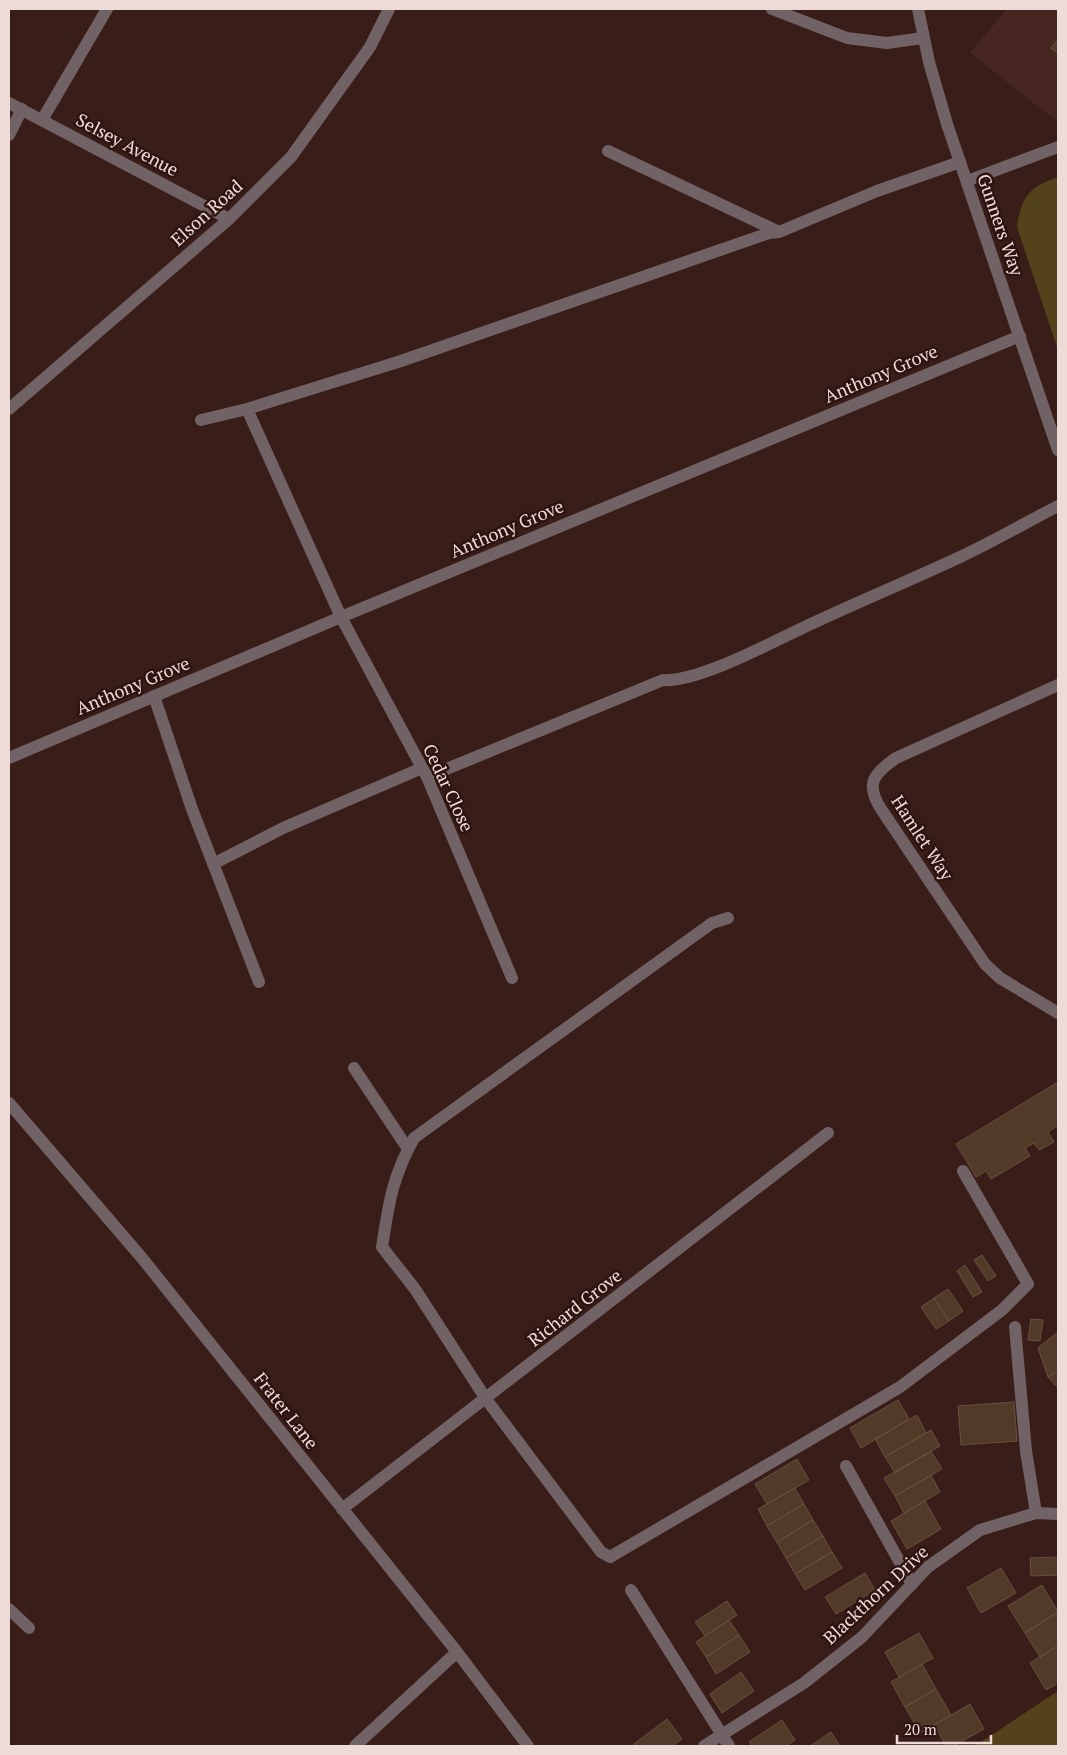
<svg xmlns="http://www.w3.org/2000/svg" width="1067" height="1755" font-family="'PT Serif',serif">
<rect width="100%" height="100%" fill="#391d19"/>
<!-- built -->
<path fill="#472621" d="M1007 9H1058V119H1054L970 53Z"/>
<!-- green -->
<path fill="#53421a" d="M1058 177V350L1017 227C1021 197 1029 187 1058 177Z
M1058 1691V1746H975Z"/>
<!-- building -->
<path fill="#513a28" stroke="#69503e" d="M1058 39V54L1051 48Z
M1058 1082V1125L1048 1132 1054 1142 1039 1150 1034 1143 1025 1148 1030 1156 991 1179 986 1171 976 1177 956 1144Z
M982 1255 996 1276 988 1281 974 1260Z
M965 1265 982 1292 973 1297 957 1271Z
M948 1289 963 1311 949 1321 934 1298Z
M934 1298 949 1321 936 1329 921 1307Z
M1031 1319 1043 1320 1040 1341 1028 1340Z
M1058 1332V1370L1048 1377 1038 1348Z
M1058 1370V1388L1048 1377Z
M898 1400 909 1419 861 1448 850 1428Z
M1014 1402 1017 1441 961 1445 958 1406Z
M917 1415 926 1433 885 1457 875 1439Z
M931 1430 940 1446 895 1473 885 1457Z
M931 1451 942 1469 895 1496 884 1478Z
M797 1459 809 1480 767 1504 755 1484Z
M931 1475 940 1492 904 1513 895 1496Z
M795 1488 804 1504 767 1526 758 1509Z
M925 1501 941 1529 907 1549 891 1521Z
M804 1504 813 1520 777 1542 767 1526Z
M813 1520 823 1536 786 1558 777 1542Z
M823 1536 832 1552 795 1574 786 1558Z
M832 1552 842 1568 805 1590 795 1574Z
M1058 1557V1575L1031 1576 1030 1558Z
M1001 1568 1016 1593 981 1613 967 1588Z
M865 1573 875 1590 836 1614 825 1597Z
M1042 1585 1058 1612 1025 1633 1008 1606Z
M727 1601 737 1615 705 1636 695 1622Z
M1058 1612V1646L1040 1657 1025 1633Z
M729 1620 739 1635 706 1657 696 1642Z
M919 1633 933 1658 899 1677 885 1652Z
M739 1635 750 1652 716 1674 706 1657Z
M1058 1646V1683L1046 1690 1030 1663Z
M922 1664 936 1689 905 1707 891 1682Z
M741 1672 754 1691 722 1713 710 1694Z
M936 1689 951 1715 920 1733 905 1707Z
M970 1704 984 1729 954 1746H946L934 1725Z
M667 1719 682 1739 673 1746H635L634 1744Z
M782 1720 795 1740 786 1746H752L749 1742Z
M831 1732 840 1746H810Z"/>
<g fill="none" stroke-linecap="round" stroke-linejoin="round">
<!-- lane -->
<path stroke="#716266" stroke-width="12" d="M42 120 107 9
M9 135 22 109
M608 151 779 232
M247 409 341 617
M201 420 247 409 401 361 769 233 779 232 877 191 960 162
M154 696 192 809 259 982
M427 777 663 680C698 683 776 640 811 624 860 601 911 580 960 557 994 541 1025 523 1058 506
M213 864 283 828 422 768
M728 918 712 923 414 1138C392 1178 389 1202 382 1247L415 1289 486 1399 601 1552 610 1557 900 1387 1002 1310 1028 1284 963 1171
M354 1068 408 1149
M1015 1327 1026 1451 1036 1513
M846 1466 912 1584
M631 1590 729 1746"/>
<!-- street -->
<path stroke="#716266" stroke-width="12" d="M772 9 847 38 887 43 923 38
M918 9 929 62 947 124 1058 450
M9 103 229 219
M967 181 1058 147
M9 409 229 219 291 157 370 47 389 9
M341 617 427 777 512 978
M1058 685 896 758C873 774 865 784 881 809L985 964 1000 978 1058 1013
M9 758 341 617 1020 336
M9 1103 142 1258 457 1652 528 1746
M342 1509 828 1133
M9 1609 29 1628
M355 1746 457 1652
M704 1746 804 1683 862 1637 928 1567 980 1530 1036 1513 1058 1514"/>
</g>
<g text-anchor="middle" stroke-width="5" stroke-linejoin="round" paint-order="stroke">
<!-- street labels -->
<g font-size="18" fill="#eedbd7" stroke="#2e1410">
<text transform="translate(127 145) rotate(28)" y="6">Selsey Avenue</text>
<text transform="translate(207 213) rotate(-42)" y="6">Elson Road</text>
<text transform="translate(1000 225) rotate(71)" y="6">Gunners Way</text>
<text transform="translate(881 374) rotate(-23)" y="6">Anthony Grove</text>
<text transform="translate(507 529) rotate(-23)" y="6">Anthony Grove</text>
<text transform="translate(133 686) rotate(-23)" y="6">Anthony Grove</text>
<text transform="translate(448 788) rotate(65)" y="6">Cedar Close</text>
<text transform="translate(922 838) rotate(57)" y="6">Hamlet Way</text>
<text transform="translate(575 1308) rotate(-38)" y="6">Richard Grove</text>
<text transform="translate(286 1411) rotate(52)" y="6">Frater Lane</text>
<text transform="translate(876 1595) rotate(-43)" y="6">Blackthorn Drive</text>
</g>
</g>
<!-- border -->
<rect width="1067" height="1755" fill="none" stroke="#eedbd7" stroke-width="20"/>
<!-- scale -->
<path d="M897 1735v8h94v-8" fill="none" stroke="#eedbd7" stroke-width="2.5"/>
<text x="904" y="1735" font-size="15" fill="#eedbd7" stroke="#2e1410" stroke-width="4" paint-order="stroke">20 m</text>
</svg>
